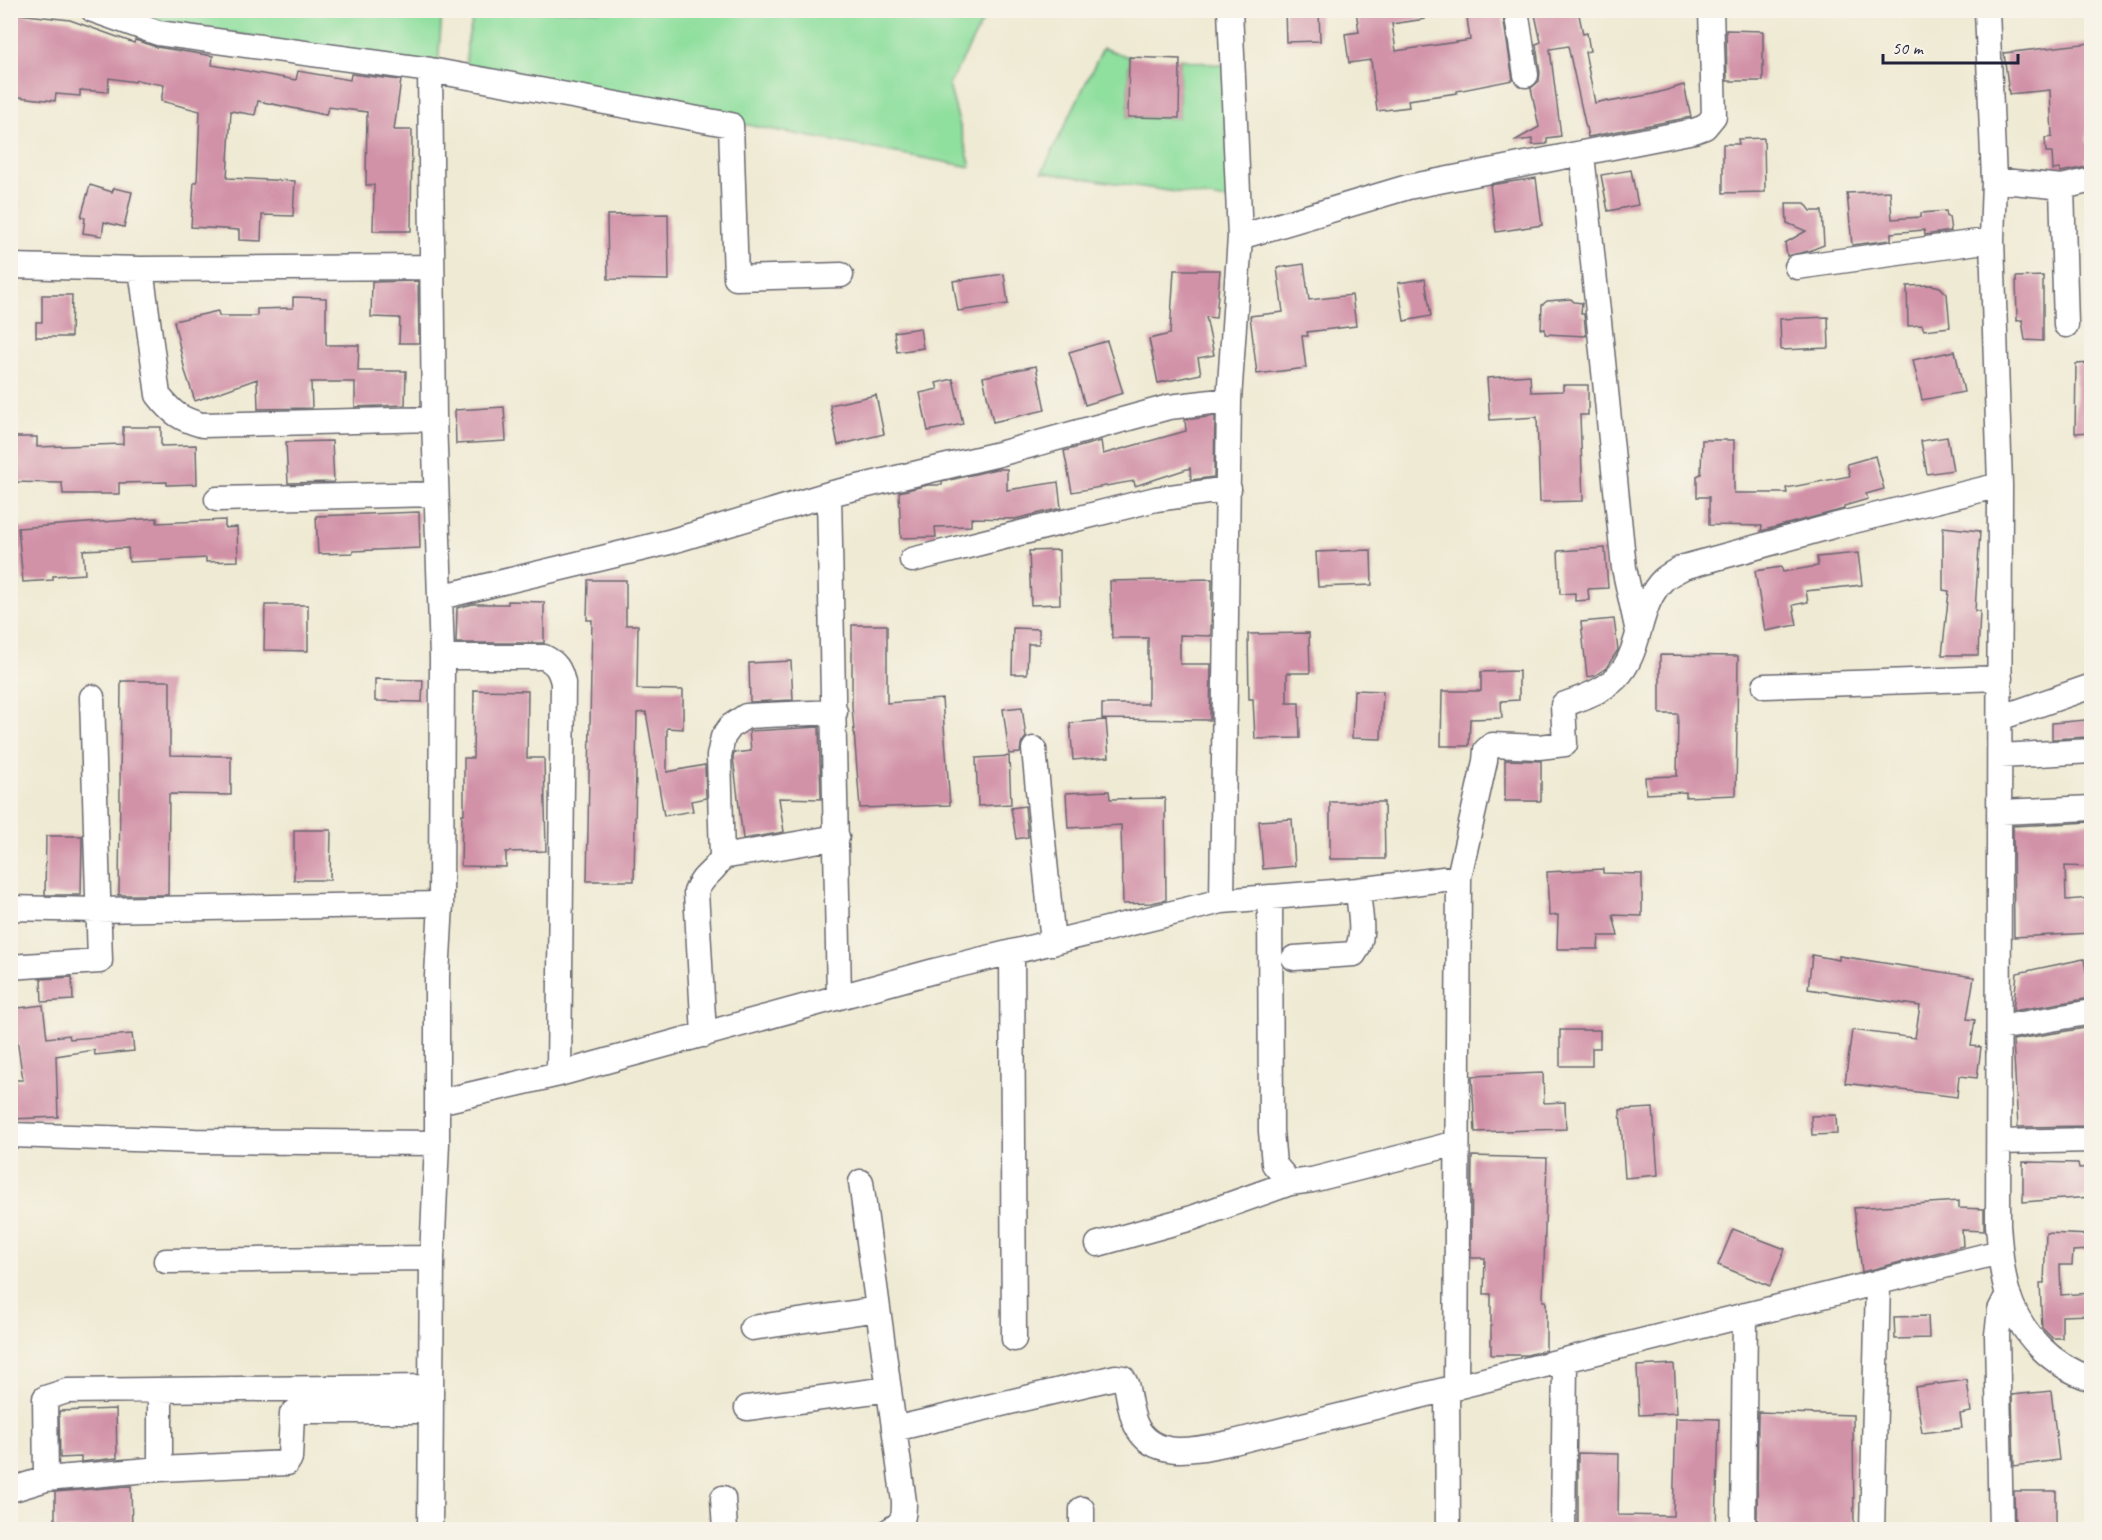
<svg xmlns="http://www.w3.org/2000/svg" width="2102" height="1540" font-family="Caveat,sans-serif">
<rect width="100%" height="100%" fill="#f7f3e8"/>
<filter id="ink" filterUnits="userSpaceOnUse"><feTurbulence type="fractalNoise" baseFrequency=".0167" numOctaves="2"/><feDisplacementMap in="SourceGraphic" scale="12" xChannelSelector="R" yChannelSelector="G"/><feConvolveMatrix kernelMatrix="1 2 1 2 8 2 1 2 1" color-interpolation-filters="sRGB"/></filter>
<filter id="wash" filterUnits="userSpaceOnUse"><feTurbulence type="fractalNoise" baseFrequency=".008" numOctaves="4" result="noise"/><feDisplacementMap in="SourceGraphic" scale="24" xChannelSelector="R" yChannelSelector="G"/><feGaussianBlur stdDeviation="1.35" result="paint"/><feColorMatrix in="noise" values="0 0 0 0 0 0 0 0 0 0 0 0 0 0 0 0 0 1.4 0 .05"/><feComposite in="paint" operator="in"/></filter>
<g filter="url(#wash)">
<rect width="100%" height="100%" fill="#efead3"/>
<!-- green -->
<path fill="#8fdf9e" stroke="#58806c" stroke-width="1.5" d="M124 11H442L438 67 148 19Z
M475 11H988L949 85 971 167 466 72 467 42Z
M1103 48 1129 57 1128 117 1179 118 1180 59 1225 66 1228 200 1042 172Z"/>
<g id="blocks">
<!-- building -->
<path fill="#d191a7" d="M1285 10H1319L1320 41 1286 42Z
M1356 10H1424L1425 19 1392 24 1396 51 1470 40 1466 10H1502L1513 80 1457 91V93L1408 100 1409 107 1377 111 1371 60 1349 63 1345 34 1359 32Z
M1534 10H1578L1583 34 1587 33 1590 51 1585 52 1595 103 1608 100V102L1653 94 1684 85 1691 117 1588 137 1568 46 1550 49 1561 136 1547 138V144L1532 145V139L1514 141 1539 127 1531 88 1539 81 1540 73 1536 44 1541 42Z
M10 13 70 20 134 43 135 40 156 47 213 56 212 65 296 80 298 71 350 80 351 74 401 80 394 130H412L411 231H373L374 185H366L367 112 328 107 326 115 258 101 255 115 231 111 227 178 295 181 293 216 262 215 261 241 239 240V230L191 227 194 182H197L200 111 161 101 164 85 136 80 135 82 109 78 108 92 80 90V96L56 94 55 101 10 96Z
M1726 30 1763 31V81H1727Z
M2091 43V116H2088L2087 144 2091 145V156L2086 158 2087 167 2060 172V169L2053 170 2052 152H2046L2045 138 2052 137 2050 90 2009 94 2004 53Z
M1129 57 1180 59 1179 118 1128 117Z
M1764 138 1765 192 1723 193V144H1739L1738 139Z
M1631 170 1638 205 1608 211 1601 175Z
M1536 178 1542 225 1496 232 1490 185Z
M90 185 112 192 114 188 132 192 124 227 104 222 102 236 83 233 85 218 81 217Z
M1890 191 1892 219 1921 217V213L1946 211 1947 217H1949L1951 231 1925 235 1924 230 1891 233V240L1852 245 1847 193Z
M1786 203H1805L1811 211H1822L1824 245 1809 251 1787 256 1785 243 1806 231 1787 223Z
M668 214 669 280 608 279 607 215Z
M1304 264 1309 300 1352 295 1356 326 1307 332 1308 336H1302L1306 368 1257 374 1250 316 1283 312 1277 268Z
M1174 270H1220L1216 318 1206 317 1214 355 1198 358 1201 374 1158 383 1149 339 1170 334Z
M1004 274 1008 304 958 311 953 281Z
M2043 276V341L2025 340 2022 320 2017 321 2016 277Z
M1425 279 1431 316 1404 321 1398 283Z
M418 281 419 343H399L400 318 371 317 372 282Z
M1932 285 1940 287 1947 294 1950 327 1924 330 1922 325 1908 326 1907 286Z
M42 295H72L71 337H36V322H42Z
M293 297 326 298V345H359L358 371H406L405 405 355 407V382H311L312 408 258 409 257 379 195 401 185 371 174 321 218 311 219 316H257V309L293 308Z
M1571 299 1574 302 1582 303 1581 314H1584L1586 336 1545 334V329H1541L1542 305 1547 301Z
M1828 317 1829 348 1781 350 1780 319Z
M920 328 923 348 897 352 894 332Z
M1107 341 1123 393 1085 405 1069 352Z
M1955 351 1964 392 1922 400 1913 360Z
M2091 363V432L2075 433 2076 364Z
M1036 366 1045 410 993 422 983 377Z
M1530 375 1531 392 1563 391V385H1588V415H1580L1583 501 1540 502 1537 417 1490 420 1487 378Z
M953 379 963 424 928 431 920 393 938 389 936 383Z
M876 395 884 434 838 445 830 405Z
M504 407 506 441 456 444 455 410Z
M1215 416 1214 477 1191 480 1190 468 1135 486 1134 481 1072 492 1064 451 1101 441 1103 454 1186 431 1185 420Z
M123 427H161V446L196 445 197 484 167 485V482L119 483V494H63L62 483 10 482V437H37V447L123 444Z
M1947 437 1953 470 1927 474 1921 441Z
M1702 440H1734V493H1787L1786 488 1850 476 1847 464 1875 456 1884 489 1866 494 1868 499 1844 506V509L1761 531 1762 526 1709 525V497H1697V476L1701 474Z
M332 441 334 482 288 483 286 442Z
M996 469H1007V490L1058 482 1061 508 1015 519 971 518V526L935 527 936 537 901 538 899 492 928 485H942V482Z
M419 512 420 548 353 551V553L318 554 316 516Z
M157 518V523L225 520V528L237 527 238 561 206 562V558L129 562 128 548 83 550 85 574 53 576V580L23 582 18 528Z
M1943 527 1980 531 1975 611H1980L1978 655H1942L1949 591 1943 590Z
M1605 548 1608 588 1588 589 1589 600 1575 601V593L1560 594 1558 551Z
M1059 550 1060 604 1031 605 1029 551Z
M1371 550 1372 585 1318 587 1316 552Z
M1858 553 1862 585 1806 591 1808 602 1793 605 1797 625 1765 631 1755 571 1781 567 1783 572 1818 566 1817 557Z
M1212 579 1211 636 1180 635V664H1211L1210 720 1102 719V704H1148V638H1112L1110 581Z
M588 580H626V625H638L637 689 683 690V729L667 728V772L705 765 706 798 691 801 693 811 664 816 646 712 637 713 634 881H587L592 620H587Z
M508 601 544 602V643H456L457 608 473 604H508Z
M265 605H308V651L264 650Z
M1614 619 1618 650 1606 668 1594 676 1587 677 1581 622Z
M852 625H887V703L942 699 950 805 860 808 852 706Z
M1013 628 1039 629V644H1028L1027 674H1012Z
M1309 633 1310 673H1287V703H1299L1300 738 1255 739 1253 699H1249L1248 634Z
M1660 655 1738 656 1736 795 1686 797V792L1646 794 1645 777 1677 776 1678 714H1660Z
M791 661 793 700 750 702 749 663Z
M1519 671V700L1501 701 1502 718 1470 719 1469 746H1441L1442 691H1481V672Z
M375 679 423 680 422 702 375 701Z
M121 681H170V755L231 756V795L169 794 168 895H117L119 894Z
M474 690 528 691 527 758H544L546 851 506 852V867L461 866 462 814H464V758H473Z
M1354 690 1383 691 1381 739 1352 738Z
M1022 707 1026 737 1021 744 1020 753 1009 754 1003 709Z
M1106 720 1109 757 1073 760 1070 723Z
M2086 720 2088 737 2052 739V723Z
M819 727 821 799 779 798 784 832 743 839 733 757 734 753 751 751 749 731Z
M1009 756 1011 804 978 806 976 758Z
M1505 760 1541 761V801H1505Z
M1109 791 1110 799 1165 798 1166 900 1151 903 1123 904 1121 825 1068 828 1066 793Z
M1330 802H1384L1385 859H1330Z
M1025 806 1028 837 1016 839 1011 808Z
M1292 819 1295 866 1263 869 1259 821Z
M2091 822V867L2065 866 2066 900 2091 898V933L2014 937 2013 826Z
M294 830H331L330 880H294Z
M46 836H82L81 895H45Z
M1603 869V873L1642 874V916L1613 915 1618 936H1599L1598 949H1557L1558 915 1549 916 1547 872Z
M1812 955 1839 960V956L1974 977 1967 1019 1975 1020 1971 1046 1981 1047 1977 1078 1959 1076 1957 1097 1845 1083 1852 1030 1915 1038 1920 1006 1808 989Z
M2084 959 2091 998 2013 1011 2017 973Z
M72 977 73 1000 42 1002 41 979Z
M43 1005 47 1038 69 1035 70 1039 132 1034 134 1051 95 1055 94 1050 56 1056 58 1117 12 1119 11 1080H23L17 1039 10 1040V1009Z
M2091 1027V1126L2018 1127 2013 1040Z
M1560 1030H1600V1048H1592V1066H1560Z
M1543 1073 1544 1103 1565 1102 1566 1129 1475 1132 1472 1076Z
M1653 1108 1658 1175 1625 1178 1620 1110Z
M1836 1115 1837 1134 1812 1135 1811 1116Z
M1472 1156 1547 1158 1543 1301H1546V1350L1527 1355H1491V1294H1484L1485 1258H1471Z
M2023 1162 2078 1163 2079 1168 2091 1167V1197L2023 1202Z
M1959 1201V1208L1984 1209V1231L1962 1230 1963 1246 1862 1272 1854 1208Z
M1733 1229 1785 1249 1770 1286 1718 1265Z
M2046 1233 2091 1235V1250L2073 1251 2072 1265H2060L2061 1295 2091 1293V1315L2062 1316V1338H2052L2042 1328 2040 1283H2044Z
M1928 1316 1929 1338 1895 1339 1894 1317Z
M1674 1364 1677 1413 1639 1415 1637 1366Z
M1967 1380 1971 1412 1960 1414 1962 1428 1922 1433 1915 1387Z
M2051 1391 2059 1460 2014 1466 2012 1395Z
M116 1409 117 1458 81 1462V1457L60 1458 59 1411Z
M1758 1412 1853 1415 1854 1530H1757Z
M1676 1418 1719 1419 1716 1530H1578V1453L1619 1454 1618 1515 1673 1516Z
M131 1486 132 1530H55V1492Z
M2014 1491H2056V1530H2015Z"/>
</g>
</g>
<g filter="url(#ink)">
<use href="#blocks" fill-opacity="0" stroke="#6a6870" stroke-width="1.5"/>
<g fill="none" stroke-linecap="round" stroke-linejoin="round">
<!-- minor casing -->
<g stroke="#6a6870" stroke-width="27">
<path id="minor" d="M93 10 158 33 430 70 731 125 736 278 841 275
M1516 10 1526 75
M1987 10 1994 180 1992 240 2000 485 1998 1225C2000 1247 2001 1272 2008 1294 2020 1334 2052 1366 2092 1379
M430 70 434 419 442 657 441 904 437 976V1143L432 1258 430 1530
M1582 154 1624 568 1638 632
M1994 180 2062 187 2092 180
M2062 187 2066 325
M1240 237 1408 187 1694 131 1705 127 1714 116 1711 10
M10 266 141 269 431 267
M1797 267 1992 240
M141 269 158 395C172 413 180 419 202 425L434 419
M829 494 839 997
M217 499 436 494
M912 560 1156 499 1229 489
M440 597 669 542 829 494 999 454 1169 407 1229 400
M442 657H544C556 663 560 669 563 683L559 1074
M1765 686 2000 678
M2000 718 2092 686
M1034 749 1053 943
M2000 756 2092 751
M2000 812 2092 808
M722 857 837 837
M1270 897 1271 1131 1274 1164 1290 1183 1312 1180 1457 1143
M1222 901 1229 400 1240 237 1230 10
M10 908 97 910 441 904
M1012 952 1014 1339
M1294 958 1354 954C1367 937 1359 910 1358 890
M10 967 100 961 92 697
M1999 1028 2092 1012
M704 1035 696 892C702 875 714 873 722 857L719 756 723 737 731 726 746 716 835 712
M438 1102 559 1074 934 971 1222 901 1358 890 1459 877 1485 761 1486 750 1492 745 1539 747 1565 744 1563 705C1581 698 1602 692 1616 678 1643 652 1636 605 1664 579 1670 574 1678 570 1684 567L1833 526 2000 485
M10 1135 195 1141 437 1143
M1999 1142 2092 1140
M861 1182 904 1502C904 1517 904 1522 890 1530
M1098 1244 1192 1218 1290 1183
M166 1261 432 1258
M752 1328 878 1309
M1456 1388 1459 877
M160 1390V1469
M1447 1390 1448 1530
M747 1408 889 1389
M894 1429 1116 1377 1123 1378 1126 1384C1129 1396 1130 1413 1136 1425 1154 1463 1202 1448 1234 1442L2000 1252
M46 1479 45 1398 67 1391 430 1387
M10 1490 46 1479 160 1469 287 1463 290 1458 292 1414 296 1411H430
M723 1498 725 1530
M1082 1509V1530
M1563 1530 1565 1361
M1743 1530 1745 1315
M1872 1530 1878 1282
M2001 1530 1997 1335 2000 1310 2008 1294"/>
</g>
<!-- minor -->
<use href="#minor" stroke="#fff" stroke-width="24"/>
</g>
</g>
<!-- margin -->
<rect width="2102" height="1540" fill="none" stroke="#f7f3e8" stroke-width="36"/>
<!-- scale -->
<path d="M1883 54v9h135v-9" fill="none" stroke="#22223b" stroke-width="3"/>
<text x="1892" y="54" font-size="18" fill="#22223b" stroke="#f7f3e8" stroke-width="4.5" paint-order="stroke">50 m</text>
</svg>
